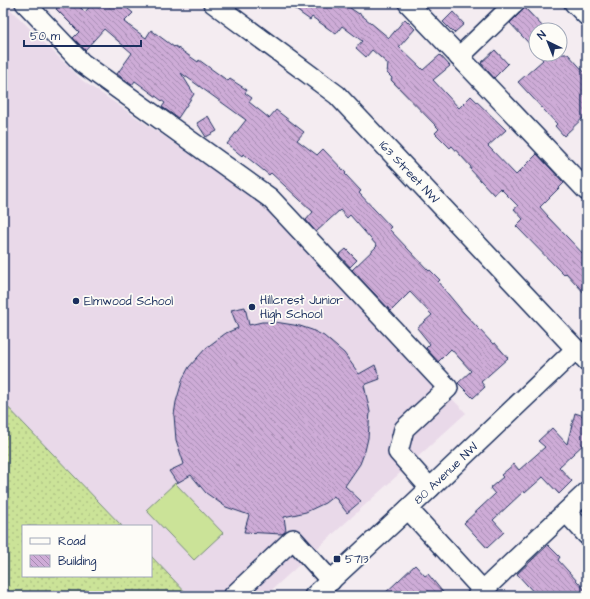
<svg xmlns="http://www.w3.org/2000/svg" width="590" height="599" font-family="'Architects Daughter',sans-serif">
<defs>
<pattern id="grass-dots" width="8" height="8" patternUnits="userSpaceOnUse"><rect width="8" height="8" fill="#cbe398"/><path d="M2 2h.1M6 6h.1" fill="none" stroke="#aec385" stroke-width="1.8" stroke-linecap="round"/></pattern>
<pattern id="building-back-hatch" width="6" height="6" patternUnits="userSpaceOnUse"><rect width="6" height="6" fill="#ceacd7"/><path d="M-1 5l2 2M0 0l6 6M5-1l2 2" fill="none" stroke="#a68cb2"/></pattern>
</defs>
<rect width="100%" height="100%" fill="#f4ecf1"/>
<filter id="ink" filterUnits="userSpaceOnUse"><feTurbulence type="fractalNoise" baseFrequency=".025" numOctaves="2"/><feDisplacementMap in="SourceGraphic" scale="8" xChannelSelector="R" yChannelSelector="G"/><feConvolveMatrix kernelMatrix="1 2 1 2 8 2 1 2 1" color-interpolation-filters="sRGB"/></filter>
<g filter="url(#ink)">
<!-- built -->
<path fill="#e9d9e9" d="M3 3H4L83 81 259 201 466 413 265 596H189L151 556V526H122L3 402Z"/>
<!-- grass -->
<path fill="url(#grass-dots)" stroke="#73897b" d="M3 402 122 526H23V576H151V556L189 596H3Z"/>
<!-- pitch -->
<path fill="#cbe398" stroke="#73897b" d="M175 483 223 533 194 560 146 510Z"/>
<!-- building -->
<path fill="url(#building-back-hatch)" stroke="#1b2f5e" d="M62 3H76L85 12 93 3H121L133 13 124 22 146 38 151 30 174 47 175 46 198 62 199 60 228 81 230 79 247 90 245 93 252 98 249 102 269 118 276 110 304 132 297 140 317 155 323 149 346 173 345 174 361 191 359 193 391 227 389 229 429 271 430 270 440 280 438 282 463 312 493 344 495 343 508 358 481 382 485 387 473 398 458 383 471 371 451 349 438 362 426 348 430 344 417 328 432 315 410 292 391 311 352 270 377 246 350 215 347 218 340 210 316 232 306 220 313 212 271 173 269 175 243 154 242 156 227 144 246 120 181 73 194 94 178 118 162 107 165 103 135 81 132 85 117 74 132 53 104 29 85 50 73 38 79 32 56 9Z
M286 3H343L359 14V13L389 38 405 19 415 29 399 47 423 70 440 55 450 66 433 80 459 108 471 96 506 130 488 146 516 175 537 154 564 183 540 207 548 216H547L587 258V296L566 273 564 275 516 226 523 219 514 209 518 206 500 188 494 195 470 169 471 167 452 146 450 148 435 133 439 129 391 80 392 78 387 73 388 64 372 50 366 57 356 48 362 41 342 26 336 34 312 17 310 20Z
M525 8 546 30H536V51L510 23Z
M453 12 464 24 454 33 443 22Z
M495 50 508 64 494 78 481 63Z
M538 54H568L587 75V114L564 136 555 126 557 124 518 82 543 60Z
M208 116 217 131 206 137 197 123Z
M346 249 357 260 350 267 339 255Z
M245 307 249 325 262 322H275L300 326 312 330 324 336 344 353 359 374 375 365 380 379 364 385 370 412 368 438 365 451 360 464 345 486 361 501 347 513 334 496 325 503 306 512 284 517 286 531 282 534 244 532 249 515 226 507 206 493 191 475 177 483 169 471 184 464 176 440 174 415 176 402 183 378 189 367 206 348 226 333 238 328 231 310Z
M575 413 587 417V441L559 467 572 481 559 494 543 477 525 493 524 491 493 520 504 532 487 548 464 523 495 494 490 488 503 477 501 475 514 464 519 470 545 447 538 441 552 428 567 444Z
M548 545 560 557 558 560 587 592V596H537L517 574Z
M415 565 425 576 428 574 446 596H382Z"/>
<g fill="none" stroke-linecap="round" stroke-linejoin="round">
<!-- minor casing -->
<g stroke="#1b2f5e" stroke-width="22">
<g id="minor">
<path d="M25 3 82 63 270 198 448 388 404 429 398 452 430 488"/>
<path id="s1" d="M213 3 337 95 587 361"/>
<path d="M408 3 587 191"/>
<path d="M574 3 587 16"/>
<path d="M459 57 515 3"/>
<path d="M408 509 488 596"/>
<path d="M566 512 587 535"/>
<path d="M233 596 293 539 331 581"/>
<path id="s2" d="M314 596 408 509 576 349"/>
<path d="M477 596 587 492"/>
</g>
</g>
<!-- minor -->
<use href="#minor" stroke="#fdfcf7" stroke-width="19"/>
</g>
</g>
<!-- markers -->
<g fill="#1b2f5e" stroke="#fdfcf7" stroke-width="1.5">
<circle cx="76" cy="301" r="4"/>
<circle cx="252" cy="307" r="4"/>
<rect x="333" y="555" width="8" height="8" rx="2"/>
</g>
<g text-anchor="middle" stroke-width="3.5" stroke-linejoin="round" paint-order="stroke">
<!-- street labels -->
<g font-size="12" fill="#1b2f5e" stroke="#fdfcf7">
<text dy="4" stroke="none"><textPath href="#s1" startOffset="260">163 Street NW</textPath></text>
<text dy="4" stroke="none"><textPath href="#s2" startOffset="180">80 Avenue NW</textPath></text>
</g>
<!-- poi labels -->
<g font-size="12" fill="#1b2f5e" stroke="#fdfcf7" text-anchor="start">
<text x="260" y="304">Hillcrest Junior<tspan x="260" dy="14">High School</tspan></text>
<text x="84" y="305">Elmwood School</text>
<text x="345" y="563">5713</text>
</g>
</g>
<!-- margin -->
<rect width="590" height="599" fill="none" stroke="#fdfcf7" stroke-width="16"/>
<rect x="8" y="8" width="574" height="583" fill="none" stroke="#1b2f5e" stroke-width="1.5" filter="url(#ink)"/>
<!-- legend -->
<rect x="22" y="525" width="130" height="52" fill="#fdfcf7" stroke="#a3aaba"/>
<rect x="30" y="538" width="20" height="6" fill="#fdfcf7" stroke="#a3aaba"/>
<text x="58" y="545" font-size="12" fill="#1b2f5e">Road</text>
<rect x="30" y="555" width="20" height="12" fill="url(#building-back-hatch)" stroke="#a3aaba"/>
<text x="58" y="565" font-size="12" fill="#1b2f5e">Building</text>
<!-- north arrow -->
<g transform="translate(548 42) rotate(317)"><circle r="19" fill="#fdfcf7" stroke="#a3aaba"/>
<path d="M0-3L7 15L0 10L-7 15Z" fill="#1b2f5e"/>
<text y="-6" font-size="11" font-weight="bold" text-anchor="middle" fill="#1b2f5e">N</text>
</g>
<!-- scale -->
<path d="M24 40v6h117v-6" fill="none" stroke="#1b2f5e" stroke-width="2"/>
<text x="30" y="40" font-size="12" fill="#1b2f5e" stroke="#fdfcf7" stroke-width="3" paint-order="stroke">50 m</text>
</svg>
